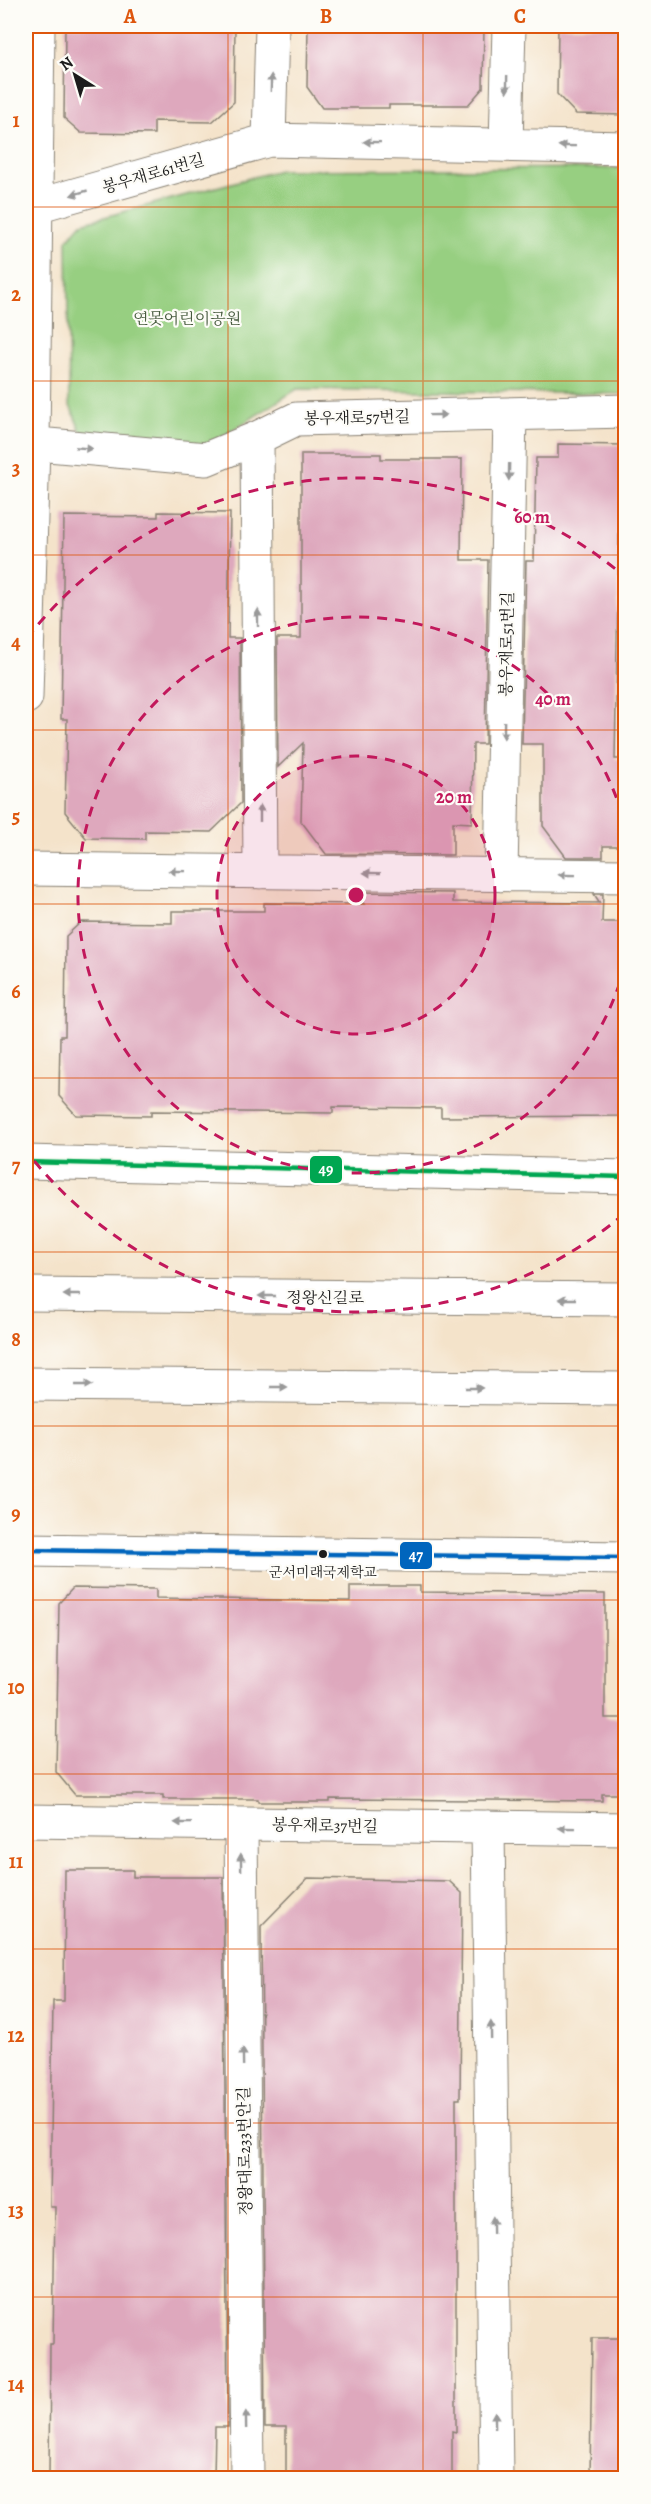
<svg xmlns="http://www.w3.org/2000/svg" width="651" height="2504" font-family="Alegreya,'Noto Serif KR',serif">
<rect width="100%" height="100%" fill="#fdfcf7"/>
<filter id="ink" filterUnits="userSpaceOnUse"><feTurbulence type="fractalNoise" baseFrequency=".0167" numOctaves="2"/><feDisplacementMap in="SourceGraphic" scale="12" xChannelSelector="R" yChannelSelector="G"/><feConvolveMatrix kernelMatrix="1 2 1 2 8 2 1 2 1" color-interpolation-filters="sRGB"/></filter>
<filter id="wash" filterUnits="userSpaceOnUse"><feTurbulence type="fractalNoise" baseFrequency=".008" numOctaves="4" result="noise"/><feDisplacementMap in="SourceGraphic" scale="24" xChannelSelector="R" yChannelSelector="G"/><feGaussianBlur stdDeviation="1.35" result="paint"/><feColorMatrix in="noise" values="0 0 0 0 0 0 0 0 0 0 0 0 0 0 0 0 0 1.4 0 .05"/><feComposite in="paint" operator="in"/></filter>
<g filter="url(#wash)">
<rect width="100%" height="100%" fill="#f4e3ca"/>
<!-- green -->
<path fill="#97cf81" stroke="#5a764e" stroke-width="1.5" d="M625 168V394L297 389 207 447 83 437 69 403 67 240 82 223 280 170Z"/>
<g id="blocks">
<!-- building -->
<path fill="#dea8bd" d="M65 26H235L234 102 212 122 154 121V134L81 133 64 118Z
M308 26H484L483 88 468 105H389V108H322L307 87Z
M558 26H626V115L576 114 557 94Z
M558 444 626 445V534H619L615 759H623L622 846H603V857H566L543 826V744H522L526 561H534L536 458H558Z
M301 454H381V459H462L461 560H488L485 744H473L472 823 453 822V855L326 854 301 821 303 743 278 767 277 638H301Z
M158 512 230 513 228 638H240L241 803 211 832 145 831V839L86 838 65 812 67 719H61L64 516 158 517Z
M355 892 453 893V902L600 903 594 894H603L602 922H626V1116L441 1117V1108L333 1107V1113L151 1111V1116L76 1115 59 1096 60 1036H65L66 936 81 922 172 923V911H264V903L364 904Z
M350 1586H420V1592L605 1594V1718H626V1794H602V1801L330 1799V1802H258V1799H163V1795H75L56 1772 59 1603 73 1588 156 1589V1598L350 1601Z
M65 1870H133V1877H223L228 2427H215L214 2478H49L50 2344H53L55 2207H50L53 2001H64Z
M308 1878 449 1881 462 1893 460 2099H456V2432L452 2431V2478H286V2427H265L261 1926Z
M592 2338H626V2478H590Z"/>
</g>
</g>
<g filter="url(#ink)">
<use href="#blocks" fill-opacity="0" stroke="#888073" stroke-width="1.5"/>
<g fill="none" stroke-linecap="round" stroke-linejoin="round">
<!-- minor casing -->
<g stroke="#888073" stroke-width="35">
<path id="minor" d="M269 140 272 26
M506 145 509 26
M26 206H36L269 140 626 148
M257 438 260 872
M26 443 206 459 257 438 296 419 626 411
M26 697 33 444 38 26
M26 869 626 876
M501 875 510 414
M26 1162 626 1177
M26 1294 626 1299
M26 1384 626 1389
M26 1550 626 1558
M26 1821 626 1829
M241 1824 247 2478
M488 1827 496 2478"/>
</g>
<!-- minor -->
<use href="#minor" stroke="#fff" stroke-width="33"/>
<!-- bus-1 casing -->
<g stroke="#fdfcf7" stroke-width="9">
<path id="bus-1" d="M26 1162 626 1177"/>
</g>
<!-- bus-2 casing -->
<g stroke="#fdfcf7" stroke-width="9">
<path id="bus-2" d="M26 1550 626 1558"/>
</g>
<!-- bus-1 -->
<use href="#bus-1" stroke="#00a651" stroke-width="4.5"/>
<!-- bus-2 -->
<use href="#bus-2" stroke="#0065bd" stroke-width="4.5"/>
</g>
<!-- one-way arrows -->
<defs><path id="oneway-solid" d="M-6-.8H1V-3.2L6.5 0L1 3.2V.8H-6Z" transform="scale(1.5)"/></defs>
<g fill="#999">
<use href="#oneway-solid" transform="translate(271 83) rotate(-89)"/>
<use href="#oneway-solid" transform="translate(507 84) rotate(91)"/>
<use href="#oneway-solid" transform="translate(372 142) rotate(-179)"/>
<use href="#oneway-solid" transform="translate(567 146) rotate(-179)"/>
<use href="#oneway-solid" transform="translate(79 193) rotate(164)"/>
<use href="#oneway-solid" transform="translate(438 415) rotate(-1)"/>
<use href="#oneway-solid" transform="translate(84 448) rotate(5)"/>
<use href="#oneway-solid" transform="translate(509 472) rotate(91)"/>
<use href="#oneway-solid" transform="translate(258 618) rotate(-90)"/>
<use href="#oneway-solid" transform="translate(504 730) rotate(91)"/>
<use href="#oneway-solid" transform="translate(260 813) rotate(-90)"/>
<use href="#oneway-solid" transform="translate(177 871) rotate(-179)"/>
<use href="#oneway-solid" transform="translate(372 873) rotate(-179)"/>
<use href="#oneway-solid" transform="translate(567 875) rotate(-179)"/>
<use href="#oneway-solid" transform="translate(72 1295) rotate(-180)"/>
<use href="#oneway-solid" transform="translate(267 1296) rotate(-180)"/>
<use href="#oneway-solid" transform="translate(567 1299) rotate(-180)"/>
<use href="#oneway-solid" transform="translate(84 1385)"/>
<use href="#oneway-solid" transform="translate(279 1387)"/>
<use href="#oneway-solid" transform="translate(474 1388)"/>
<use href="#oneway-solid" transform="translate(183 1823) rotate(-179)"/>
<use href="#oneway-solid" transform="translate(567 1828) rotate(-179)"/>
<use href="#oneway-solid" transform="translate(241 1862) rotate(-91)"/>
<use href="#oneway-solid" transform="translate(491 2030) rotate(-91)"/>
<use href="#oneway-solid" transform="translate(243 2057) rotate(-91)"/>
<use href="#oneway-solid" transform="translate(493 2225) rotate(-91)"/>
<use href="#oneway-solid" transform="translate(246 2420) rotate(-91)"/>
<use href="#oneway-solid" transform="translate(495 2420) rotate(-91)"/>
</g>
</g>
<!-- grid -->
<path fill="none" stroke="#de560d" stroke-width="1.5" stroke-opacity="0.55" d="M228 26V2478M423 26V2478M26 207H626M26 381H626M26 555H626M26 730H626M26 904H626M26 1078H626M26 1252H626M26 1426H626M26 1600H626M26 1774H626M26 1949H626M26 2123H626M26 2297H626"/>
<!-- distance rings -->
<circle cx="356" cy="895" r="139" fill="#c2185b" fill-opacity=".12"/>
<g fill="none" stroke="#c2185b" stroke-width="3" stroke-dasharray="10 8">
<circle cx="356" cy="895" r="139"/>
<path d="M625 965A278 278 0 1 1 625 825"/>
<path d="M624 1214A417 417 0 0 1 27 1152M27 638A417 417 0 0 1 624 576"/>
</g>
<!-- markers -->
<circle fill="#1c1c1c" stroke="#fdfcf7" stroke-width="2" cx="323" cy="1554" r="5"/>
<g text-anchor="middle" stroke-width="4.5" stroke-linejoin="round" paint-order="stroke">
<!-- bus labels -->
<g font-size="14" fill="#1c1c1c" stroke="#fdfcf7">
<text x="323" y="1577">군서미래국제학교</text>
</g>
<!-- street labels -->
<g font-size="16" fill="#1c1c1c" stroke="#fdfcf7">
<text transform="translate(153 173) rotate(-16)" y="6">봉우재로61번길</text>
<text transform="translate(357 417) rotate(-1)" y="6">봉우재로57번길</text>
<text transform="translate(506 644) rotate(-89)" y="6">봉우재로51번길</text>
<text x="325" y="1303">정왕신길로</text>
<text transform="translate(325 1825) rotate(1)" y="6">봉우재로37번길</text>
<text transform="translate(244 2151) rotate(-91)" y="6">정왕대로233번안길</text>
</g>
<!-- park labels -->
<g font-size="16" fill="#475b3f" stroke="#fdfcf7">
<text x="187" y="324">연못어린이공원</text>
</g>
</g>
<circle cx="356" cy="895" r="9" fill="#c2185b" stroke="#fdfcf7" stroke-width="3"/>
<g font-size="18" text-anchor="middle" font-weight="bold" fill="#c2185b" stroke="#fdfcf7" stroke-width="4.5" stroke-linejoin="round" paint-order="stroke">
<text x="532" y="523">60 m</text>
<text x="553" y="705">40 m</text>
<text x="454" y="803">20 m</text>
</g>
<g stroke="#fdfcf7" stroke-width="2">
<rect x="309" y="1155" width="34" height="29" rx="6" fill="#00a651"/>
<rect x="399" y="1541" width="34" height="29" rx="6" fill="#0065bd"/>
</g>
<g font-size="16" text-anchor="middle" font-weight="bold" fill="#fff">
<text x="326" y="1175">49</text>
<text x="416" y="1561">47</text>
</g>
<!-- margin -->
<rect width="651" height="2504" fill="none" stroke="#fdfcf7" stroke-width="66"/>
<!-- north arrow -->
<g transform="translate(75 75) rotate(323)" stroke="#fdfcf7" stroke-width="4.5" paint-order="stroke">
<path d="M0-4.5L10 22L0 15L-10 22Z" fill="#1c1c1c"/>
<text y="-9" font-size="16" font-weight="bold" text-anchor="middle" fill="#1c1c1c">N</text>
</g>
<rect x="33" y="33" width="585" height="2438" fill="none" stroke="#de560d" stroke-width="2"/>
<g font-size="20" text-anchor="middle" font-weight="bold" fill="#de560d">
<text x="130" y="23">A</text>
<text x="326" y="23">B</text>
<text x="520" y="23">C</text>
<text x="16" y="127">1</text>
<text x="16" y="301">2</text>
<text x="16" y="475">3</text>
<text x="16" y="649">4</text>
<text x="16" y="823">5</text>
<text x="16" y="998">6</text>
<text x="16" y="1172">7</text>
<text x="16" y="1346">8</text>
<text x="16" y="1520">9</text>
<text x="16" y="1694">10</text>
<text x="16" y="1868">11</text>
<text x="16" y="2042">12</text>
<text x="16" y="2217">13</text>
<text x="16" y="2391">14</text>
</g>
</svg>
